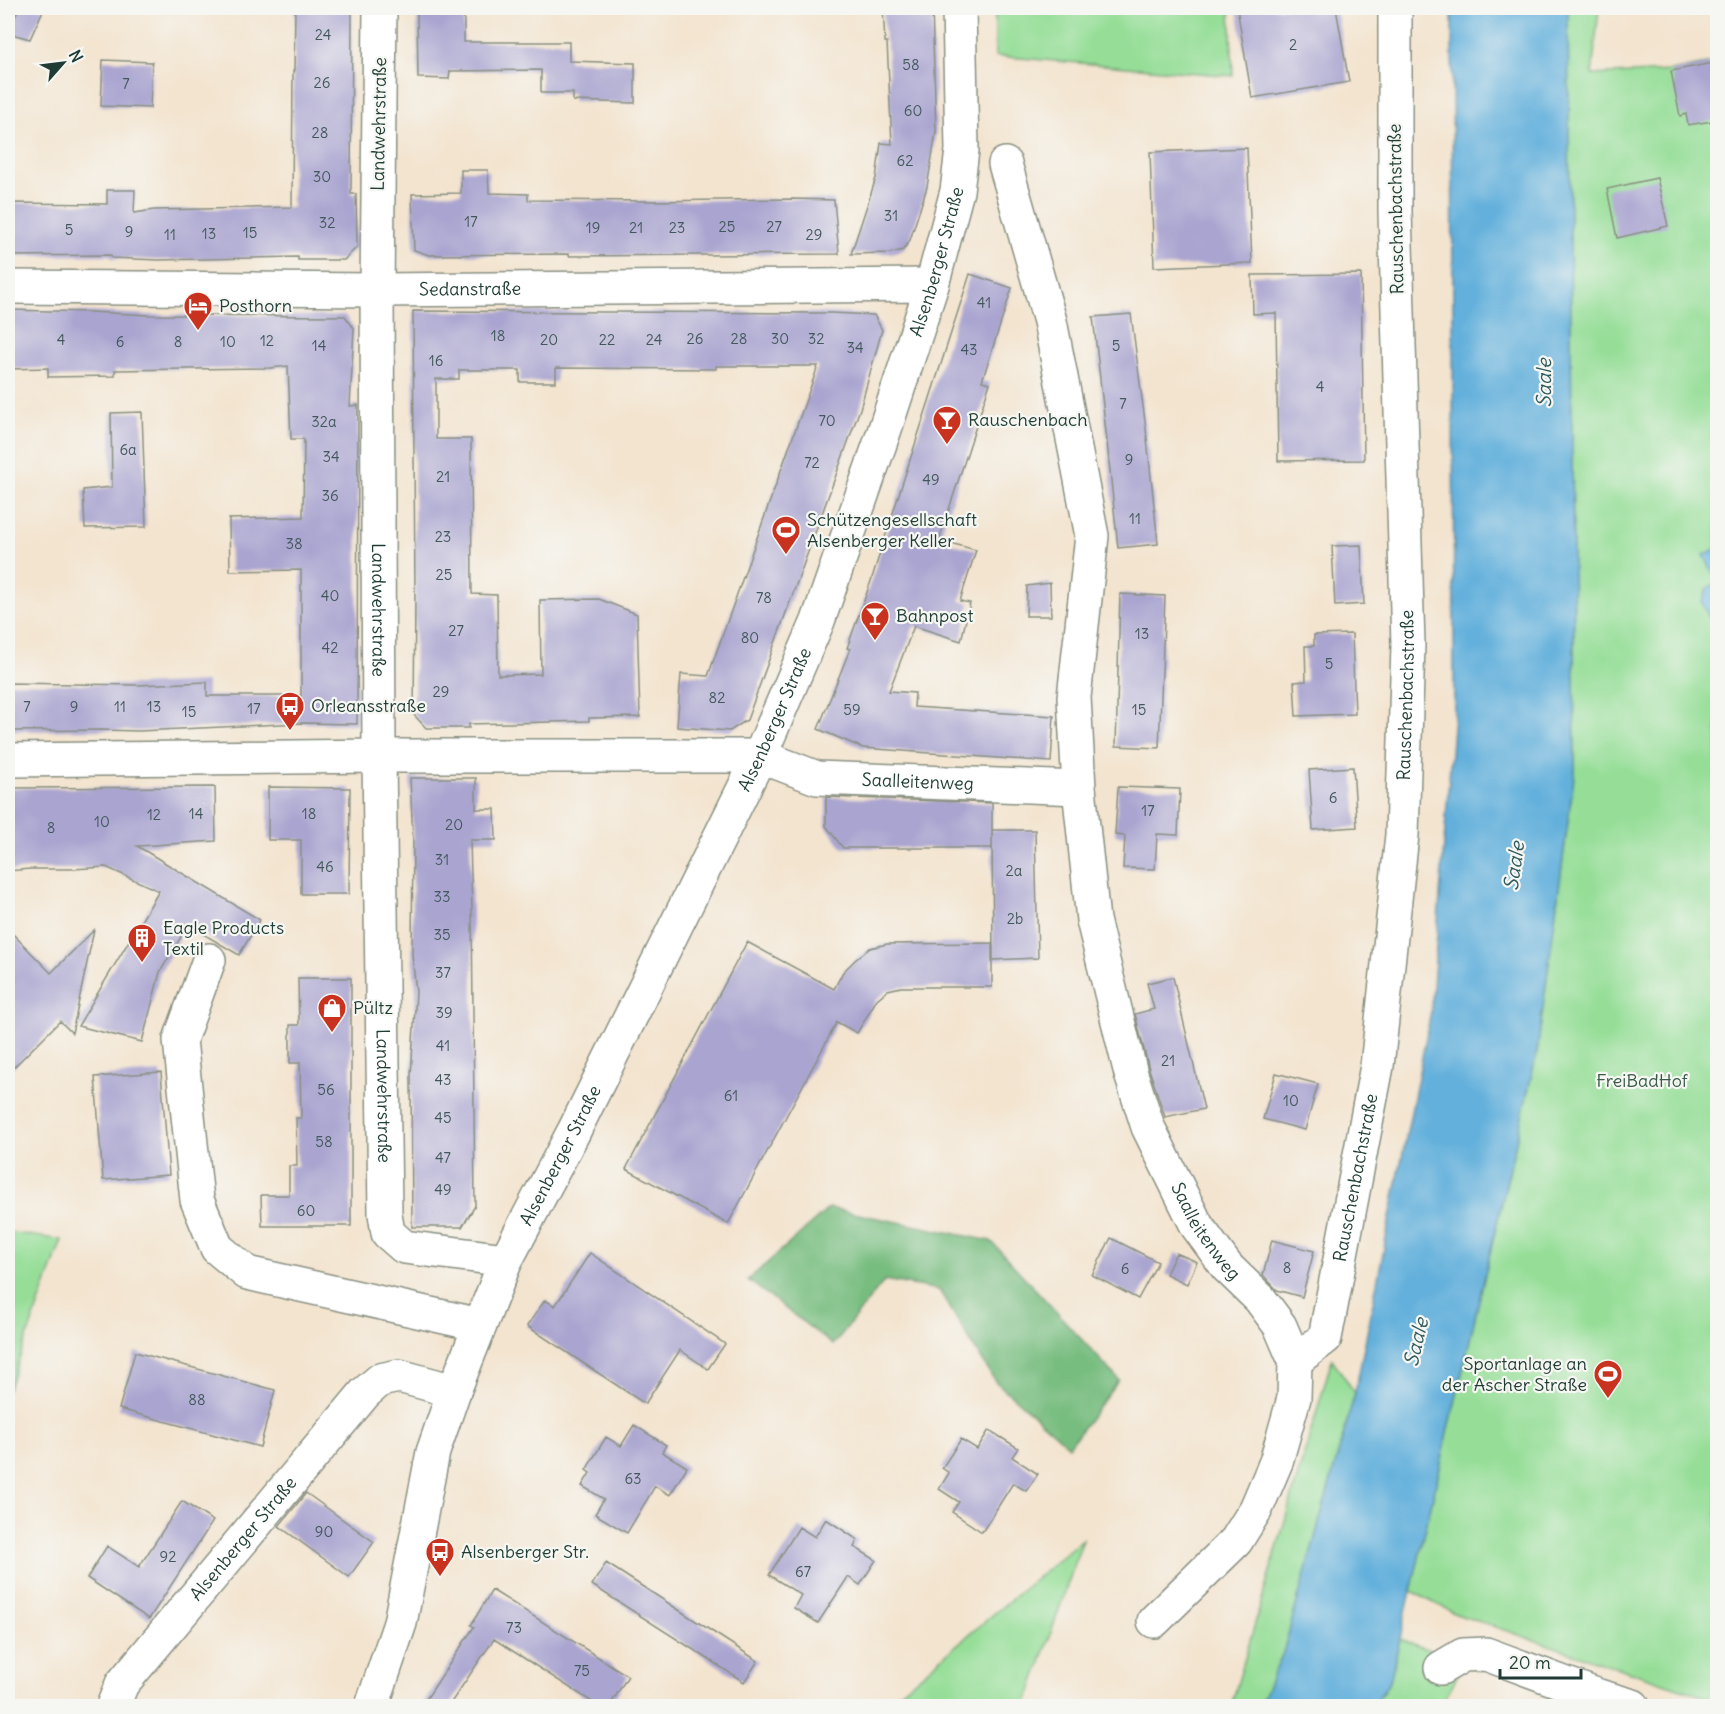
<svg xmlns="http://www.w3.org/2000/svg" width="1725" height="1714" font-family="Delius,sans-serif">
<rect width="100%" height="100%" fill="#f6f6f2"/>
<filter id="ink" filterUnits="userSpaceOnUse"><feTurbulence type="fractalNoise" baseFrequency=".0167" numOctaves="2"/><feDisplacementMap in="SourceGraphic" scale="12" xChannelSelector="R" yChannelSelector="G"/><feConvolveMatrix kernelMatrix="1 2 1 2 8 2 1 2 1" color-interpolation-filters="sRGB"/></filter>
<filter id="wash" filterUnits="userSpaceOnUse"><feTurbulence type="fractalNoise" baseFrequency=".008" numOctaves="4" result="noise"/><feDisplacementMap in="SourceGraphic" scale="24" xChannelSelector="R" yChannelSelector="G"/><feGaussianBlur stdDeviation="1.35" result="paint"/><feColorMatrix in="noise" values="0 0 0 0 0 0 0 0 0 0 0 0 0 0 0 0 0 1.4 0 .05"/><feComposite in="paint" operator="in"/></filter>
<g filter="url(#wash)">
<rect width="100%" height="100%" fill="#f3e4cf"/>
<!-- green -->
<path fill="#96de98" stroke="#5a8e66" stroke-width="1.5" d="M995 8H1230L1233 76 995 56Z
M1568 8H1599L1592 75 1671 71 1717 62V1701L1456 1614 1411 1591 1537 1052 1575 769Z
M8 1232 62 1240 8 1390Z
M1332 1359 1355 1393 1283 1653 1259 1706H1231Z
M1083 1539 1026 1706H884Z
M1400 1639 1464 1663 1441 1706H1373L1390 1681Z"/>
<!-- forest -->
<path fill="#78bd80" stroke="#4c7d5a" stroke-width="1.5" d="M829 1208 991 1241 1119 1380 1069 1446 995 1381 939 1290 885 1280 833 1345 748 1280Z"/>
<!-- water -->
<path fill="#63b0dc" stroke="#417688" stroke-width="1.5" d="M1452 8H1568L1575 769 1537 1052 1390 1681 1373 1706H1259L1283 1653 1355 1393 1431 1012 1454 713Z
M1717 548 1718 581H1717L1704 555Z
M1717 583V601L1716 607 1717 611V634L1702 603 1707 588Z"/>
<g id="blocks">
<!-- building -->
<path fill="#aaa5d0" d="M19 8H44L30 39 8 33Z
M295 8H352L351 194H356L357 247 344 260H298V257L158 260 112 258 110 255 8 256V203L107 204V190H135L134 213 154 210 292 207 293 71 294 72Z
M417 8H464V42H569V61L635 63V103L573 101V93H541V70L450 71 449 79 418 78Z
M883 8H932L936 132 927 187 910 240 903 250 891 253 851 254 876 178 881 143 892 144 887 42H885Z
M1237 8H1336L1349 82 1252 98Z
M103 60 152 62 150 108 101 106Z
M1718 62V120L1688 125 1686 114 1680 116 1671 71Z
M1247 148 1252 263 1154 267 1150 152Z
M461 170H488L489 193 528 194V200L654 201 793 199 834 200 839 254 569 256V254L429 255 414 250 412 194 461 193Z
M1657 178 1668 226 1617 238 1607 189Z
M970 274 1012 288 982 381 990 383 939 540 976 550 960 601 970 603 961 641 914 626 889 691 915 693 914 707 1054 716 1051 762 863 748 818 729 850 649 847 648 871 581Z
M1361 274 1364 460 1278 461 1276 313 1253 314 1252 275Z
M8 310 90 312 149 315 345 316 354 328 350 406 358 405 357 724 301 723 139 731 102 730 8 731V683L137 685 207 682V696H301V570L230 571 229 519 303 517 304 439H291L288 366 271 368 115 370V376L48 377V368L8 369Z
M413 311 831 313 874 315 882 330 860 409 747 720 730 731 677 727 681 674 708 676 818 366H716V369L556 368V382H520V370H459V379H436V439H471L472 594 497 595 498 675 541 674 540 600 599 599 637 614 640 717 589 718V721L469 724V728H426L414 715 415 594Z
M1131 314 1146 429 1158 544 1118 548 1106 432 1093 317Z
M142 412 146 527 85 528 83 490 112 487 111 413Z
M1361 545 1364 604 1335 606 1332 546Z
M1050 583 1051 616H1026L1027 586Z
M1120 594 1165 596 1159 748 1116 746Z
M1352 634 1355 714 1296 716 1294 682 1306 681 1305 646H1314V635Z
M1353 767 1357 827 1313 830 1309 770Z
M410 778H476V809H495L496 840H470L472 911 475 1206 462 1227H412L411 1076 416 992 412 954 413 840Z
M215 787 216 841 137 846 260 920 239 955 188 925 160 972 142 1042 78 1026 159 891 106 867 73 869H30L8 871V788Z
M268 787 350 788 349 894H301V840H268Z
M1118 787 1180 789 1178 835 1157 834 1155 869 1123 868 1125 836 1115 835Z
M826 797 992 803V848H843L826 826Z
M992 830H1035L1038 958 993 960Z
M8 929 51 973 94 930 72 1033 60 1021 8 1073Z
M747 942 834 989 843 972 855 960 870 948 887 944 992 943V987H901L888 990 877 999 857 1033 837 1022 728 1224 626 1169Z
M1173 977 1204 1109 1165 1117 1149 1069 1135 1014 1154 1009 1147 983Z
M298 978H351V1226H262L261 1195H289V1166H297L296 1118H301L300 1063H290V1025H299Z
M161 1072 169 1175 103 1180 95 1077Z
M1276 1073 1318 1084 1305 1130 1263 1119Z
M1111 1238 1158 1262 1138 1299 1092 1275Z
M1272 1240 1314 1251 1302 1297 1277 1290 1263 1275Z
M590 1253 725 1344 708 1369 680 1350 645 1404 527 1326 545 1300 555 1306Z
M1176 1253 1197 1262 1187 1284 1166 1274Z
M135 1352 275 1390 260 1447 119 1409Z
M634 1425 666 1445 662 1452 687 1467 670 1495 655 1486 627 1533 595 1514 604 1499 582 1486 590 1473 586 1470 606 1437 621 1446Z
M989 1430 1018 1448 1012 1457 1038 1474 1026 1491 1013 1483 982 1532 952 1512 959 1502 939 1489 949 1473 942 1468 961 1439 977 1449Z
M306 1493 374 1542 349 1577 279 1526Z
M182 1501 213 1521 149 1619 87 1578 107 1546 139 1567Z
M826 1519 858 1540 854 1547 876 1560 860 1585 848 1577 818 1623 794 1608 801 1595 769 1575 799 1527 815 1537Z
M606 1563 758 1661 744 1682 592 1585Z
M492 1590 628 1676 609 1707H600L494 1639 448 1707H421L474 1627 471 1625Z"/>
</g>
</g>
<g filter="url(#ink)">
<use href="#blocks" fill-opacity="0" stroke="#899082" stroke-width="1.5"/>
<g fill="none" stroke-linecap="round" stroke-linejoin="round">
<!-- minor casing -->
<g stroke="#899082" stroke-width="36">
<g id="minor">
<path id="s1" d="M380 8 377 290 379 756 385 1214 388 1233 404 1247 506 1260"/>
<path id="s2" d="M1005 164 1050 321 1092 536 1074 697 1079 788 1093 920 1131 1074 1148 1127 1197 1226 1227 1267 1260 1299 1280 1326 1295 1361 1294 1398 1276 1462 1256 1509 1236 1541 1154 1621"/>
<path id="s3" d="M8 287 377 290 932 285"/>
<path id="s4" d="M8 760 379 756H760L817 778 1079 788"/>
<path d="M209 960 180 1040 197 1200 217 1248 247 1273 480 1325"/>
<path id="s5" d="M1295 1361 1325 1338 1377 1066 1402 835 1408 645 1395 211V8"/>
<path d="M1441 1668 1463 1655 1486 1654 1599 1696 1633 1706"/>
<path id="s6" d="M113 1706 122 1684 365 1393 380 1380 399 1376 454 1391"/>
<path id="s7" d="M372 1706 400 1623 433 1452 454 1391 506 1260 574 1131 760 756 818 621 884 432 932 285 957 191 962 150 959 8"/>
</g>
</g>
<!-- minor -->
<use href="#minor" stroke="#fff" stroke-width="33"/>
</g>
</g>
<!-- icons -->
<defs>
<g id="hotel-pin" transform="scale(1.5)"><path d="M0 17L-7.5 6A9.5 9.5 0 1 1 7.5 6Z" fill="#c8321e" stroke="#f6f6f2"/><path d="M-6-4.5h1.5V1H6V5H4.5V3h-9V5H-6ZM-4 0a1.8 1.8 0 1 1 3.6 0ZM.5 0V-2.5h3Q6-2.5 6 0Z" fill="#fff"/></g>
<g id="bar-pin" transform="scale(1.5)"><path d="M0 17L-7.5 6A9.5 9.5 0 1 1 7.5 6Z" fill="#c8321e" stroke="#f6f6f2"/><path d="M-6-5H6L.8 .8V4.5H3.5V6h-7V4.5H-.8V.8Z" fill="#fff"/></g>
<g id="stadium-pin" transform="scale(1.5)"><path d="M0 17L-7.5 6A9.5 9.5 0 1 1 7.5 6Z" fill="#c8321e" stroke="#f6f6f2"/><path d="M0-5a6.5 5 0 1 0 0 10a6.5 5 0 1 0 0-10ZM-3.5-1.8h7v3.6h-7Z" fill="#fff"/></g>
<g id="bus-pin" transform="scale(1.5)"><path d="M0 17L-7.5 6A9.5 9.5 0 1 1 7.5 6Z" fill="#c8321e" stroke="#f6f6f2"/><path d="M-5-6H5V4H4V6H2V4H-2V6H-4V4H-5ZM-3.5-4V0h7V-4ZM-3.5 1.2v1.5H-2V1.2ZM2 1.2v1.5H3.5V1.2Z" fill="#fff"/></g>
<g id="building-pin" transform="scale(1.5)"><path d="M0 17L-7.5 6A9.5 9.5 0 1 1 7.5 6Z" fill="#c8321e" stroke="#f6f6f2"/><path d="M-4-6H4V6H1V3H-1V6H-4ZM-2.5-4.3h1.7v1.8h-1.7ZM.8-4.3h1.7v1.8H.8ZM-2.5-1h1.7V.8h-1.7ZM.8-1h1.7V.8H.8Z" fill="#fff"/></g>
<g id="shop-pin" transform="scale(1.5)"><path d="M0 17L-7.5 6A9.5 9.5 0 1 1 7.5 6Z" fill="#c8321e" stroke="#f6f6f2"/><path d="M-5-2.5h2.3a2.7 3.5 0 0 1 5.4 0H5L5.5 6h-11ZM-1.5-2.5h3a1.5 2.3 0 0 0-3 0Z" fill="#fff"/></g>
</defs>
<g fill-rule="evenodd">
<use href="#hotel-pin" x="198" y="306"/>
<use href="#bar-pin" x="947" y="420"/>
<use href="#stadium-pin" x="786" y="530"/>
<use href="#bar-pin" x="875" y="616"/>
<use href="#bus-pin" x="290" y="706"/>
<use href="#building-pin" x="142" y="938"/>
<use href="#shop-pin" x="332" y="1008"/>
<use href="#stadium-pin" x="1608" y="1374"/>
<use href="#bus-pin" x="440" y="1552"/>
</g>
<g text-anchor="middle" stroke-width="4.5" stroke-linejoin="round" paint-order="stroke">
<!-- number labels -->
<g font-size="15" fill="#42575b">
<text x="323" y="40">24</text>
<text x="1293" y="50">2</text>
<text x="911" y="70">58</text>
<text x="322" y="88">26</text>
<text x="126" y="89">7</text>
<text x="913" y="116">60</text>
<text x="320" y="138">28</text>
<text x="905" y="166">62</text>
<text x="322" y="182">30</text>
<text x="891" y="221">31</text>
<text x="471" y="227">17</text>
<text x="327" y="228">32</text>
<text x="727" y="232">25</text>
<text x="774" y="232">27</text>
<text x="593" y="233">19</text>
<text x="636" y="233">21</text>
<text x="677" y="233">23</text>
<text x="69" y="235">5</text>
<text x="129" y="237">9</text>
<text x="250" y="238">15</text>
<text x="209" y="239">13</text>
<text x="170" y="240">11</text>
<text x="814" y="240">29</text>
<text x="984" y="308">41</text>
<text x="498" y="341">18</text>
<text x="695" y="344">26</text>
<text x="739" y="344">28</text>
<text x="780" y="344">30</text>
<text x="816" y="344">32</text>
<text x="61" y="345">4</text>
<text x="549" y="345">20</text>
<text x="607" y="345">22</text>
<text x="654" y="345">24</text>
<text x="267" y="346">12</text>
<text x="120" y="347">6</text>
<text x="178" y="347">8</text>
<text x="228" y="347">10</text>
<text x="319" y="351">14</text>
<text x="1116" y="351">5</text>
<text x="855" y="353">34</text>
<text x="969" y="355">43</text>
<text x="436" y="366">16</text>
<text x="1320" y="392">4</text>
<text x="1123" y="409">7</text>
<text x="827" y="426">70</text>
<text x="324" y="427">32a</text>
<text x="128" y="455">6a</text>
<text x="331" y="462">34</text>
<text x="1129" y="465">9</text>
<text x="812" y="468">72</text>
<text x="443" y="482">21</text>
<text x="931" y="485">49</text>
<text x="330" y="501">36</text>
<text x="1135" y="524">11</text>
<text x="443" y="542">23</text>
<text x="294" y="549">38</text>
<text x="444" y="580">25</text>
<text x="330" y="601">40</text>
<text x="764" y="603">78</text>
<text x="456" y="636">27</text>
<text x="1142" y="639">13</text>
<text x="750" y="643">80</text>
<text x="330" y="653">42</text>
<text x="1329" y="669">5</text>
<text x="441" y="697">29</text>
<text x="717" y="703">82</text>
<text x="27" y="712">7</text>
<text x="74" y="712">9</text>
<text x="120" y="712">11</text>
<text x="154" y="712">13</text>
<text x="254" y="714">17</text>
<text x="852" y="715">59</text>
<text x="1139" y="715">15</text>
<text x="189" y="717">15</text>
<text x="1333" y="803">6</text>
<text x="1148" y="816">17</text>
<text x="196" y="819">14</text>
<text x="309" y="819">18</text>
<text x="154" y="820">12</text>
<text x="102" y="827">10</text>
<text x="454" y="830">20</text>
<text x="51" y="833">8</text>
<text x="442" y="865">31</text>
<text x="325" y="872">46</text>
<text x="1014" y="876">2a</text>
<text x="442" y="902">33</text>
<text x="1015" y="924">2b</text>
<text x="442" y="940">35</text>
<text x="443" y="978">37</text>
<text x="444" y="1018">39</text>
<text x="443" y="1051">41</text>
<text x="1168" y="1066">21</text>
<text x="443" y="1085">43</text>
<text x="326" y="1095">56</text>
<text x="731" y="1101">61</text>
<text x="1291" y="1106">10</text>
<text x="443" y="1123">45</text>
<text x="324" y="1147">58</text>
<text x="443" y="1163">47</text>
<text x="443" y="1195">49</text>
<text x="306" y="1216">60</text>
<text x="1287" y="1273">8</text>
<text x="1125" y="1274">6</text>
<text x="197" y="1405">88</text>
<text x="633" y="1484">63</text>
<text x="324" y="1537">90</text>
<text x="168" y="1562">92</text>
<text x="803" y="1577">67</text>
<text x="514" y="1633">73</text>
<text x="582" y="1676">75</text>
</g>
<!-- street labels -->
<g font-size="18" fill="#1f3d34" stroke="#f6f6f2">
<text transform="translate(379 124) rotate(-89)" y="6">Landwehrstraße</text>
<text transform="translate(1396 209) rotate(-91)" y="6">Rauschenbachstraße</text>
<text dy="6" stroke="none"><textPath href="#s7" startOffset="1557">Alsenberger Straße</textPath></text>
<text dy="6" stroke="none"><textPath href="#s3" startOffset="462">Sedanstraße</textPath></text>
<text dy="6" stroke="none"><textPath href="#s1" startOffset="602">Landwehrstraße</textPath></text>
<text dy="6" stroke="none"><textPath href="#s5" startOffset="687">Rauschenbachstraße</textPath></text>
<text dy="6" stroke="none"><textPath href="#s7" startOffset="1071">Alsenberger Straße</textPath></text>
<text dy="6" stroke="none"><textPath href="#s4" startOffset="914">Saalleitenweg</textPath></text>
<text dy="6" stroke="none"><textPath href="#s1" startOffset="1088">Landwehrstraße</textPath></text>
<text dy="6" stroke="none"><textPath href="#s7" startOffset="585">Alsenberger Straße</textPath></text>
<text dy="6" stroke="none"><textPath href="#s5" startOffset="201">Rauschenbachstraße</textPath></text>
<text dy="6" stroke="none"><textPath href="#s2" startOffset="1102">Saalleitenweg</textPath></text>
<text dy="6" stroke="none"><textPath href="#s6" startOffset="213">Alsenberger Straße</textPath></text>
</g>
<!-- poi labels -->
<g font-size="18" fill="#1f3d34" stroke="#f6f6f2" text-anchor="start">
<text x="219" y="312">Posthorn</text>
<text x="968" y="426">Rauschenbach</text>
<text x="807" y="526">Schützengesellschaft<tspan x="807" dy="21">Alsenberger Keller</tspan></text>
<text x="896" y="622">Bahnpost</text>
<text x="311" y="712">Orleansstraße</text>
<text x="163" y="934">Eagle Products<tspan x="163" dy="21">Textil</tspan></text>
<text x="353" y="1014">Pültz</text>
<text x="1587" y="1370" text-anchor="end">Sportanlage an<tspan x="1587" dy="21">der Ascher Straße</tspan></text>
<text x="461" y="1558">Alsenberger Str.</text>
</g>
<!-- park labels -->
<g font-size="18" fill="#375d48" stroke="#f6f6f2">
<text x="1642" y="1087">FreiBadHof</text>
</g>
<!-- water labels -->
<g font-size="20" font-style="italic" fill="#305a5e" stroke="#f6f6f2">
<text transform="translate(1544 383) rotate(-90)" y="7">Saale</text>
<text transform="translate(1514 866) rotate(-82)" y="7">Saale</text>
<text transform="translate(1416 1342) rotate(-77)" y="7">Saale</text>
</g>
</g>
<!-- margin -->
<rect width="1725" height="1714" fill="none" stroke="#f6f6f2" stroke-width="30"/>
<!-- north arrow -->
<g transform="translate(63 63) rotate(62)" stroke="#f6f6f2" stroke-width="4.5" paint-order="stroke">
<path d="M0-4.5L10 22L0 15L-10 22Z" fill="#1f3d34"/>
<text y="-9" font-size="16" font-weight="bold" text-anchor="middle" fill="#1f3d34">N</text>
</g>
<!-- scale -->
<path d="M1500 1669v9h81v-9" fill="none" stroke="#1f3d34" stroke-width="3"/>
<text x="1509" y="1669" font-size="18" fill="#1f3d34" stroke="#f6f6f2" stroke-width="4.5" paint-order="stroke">20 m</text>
</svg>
